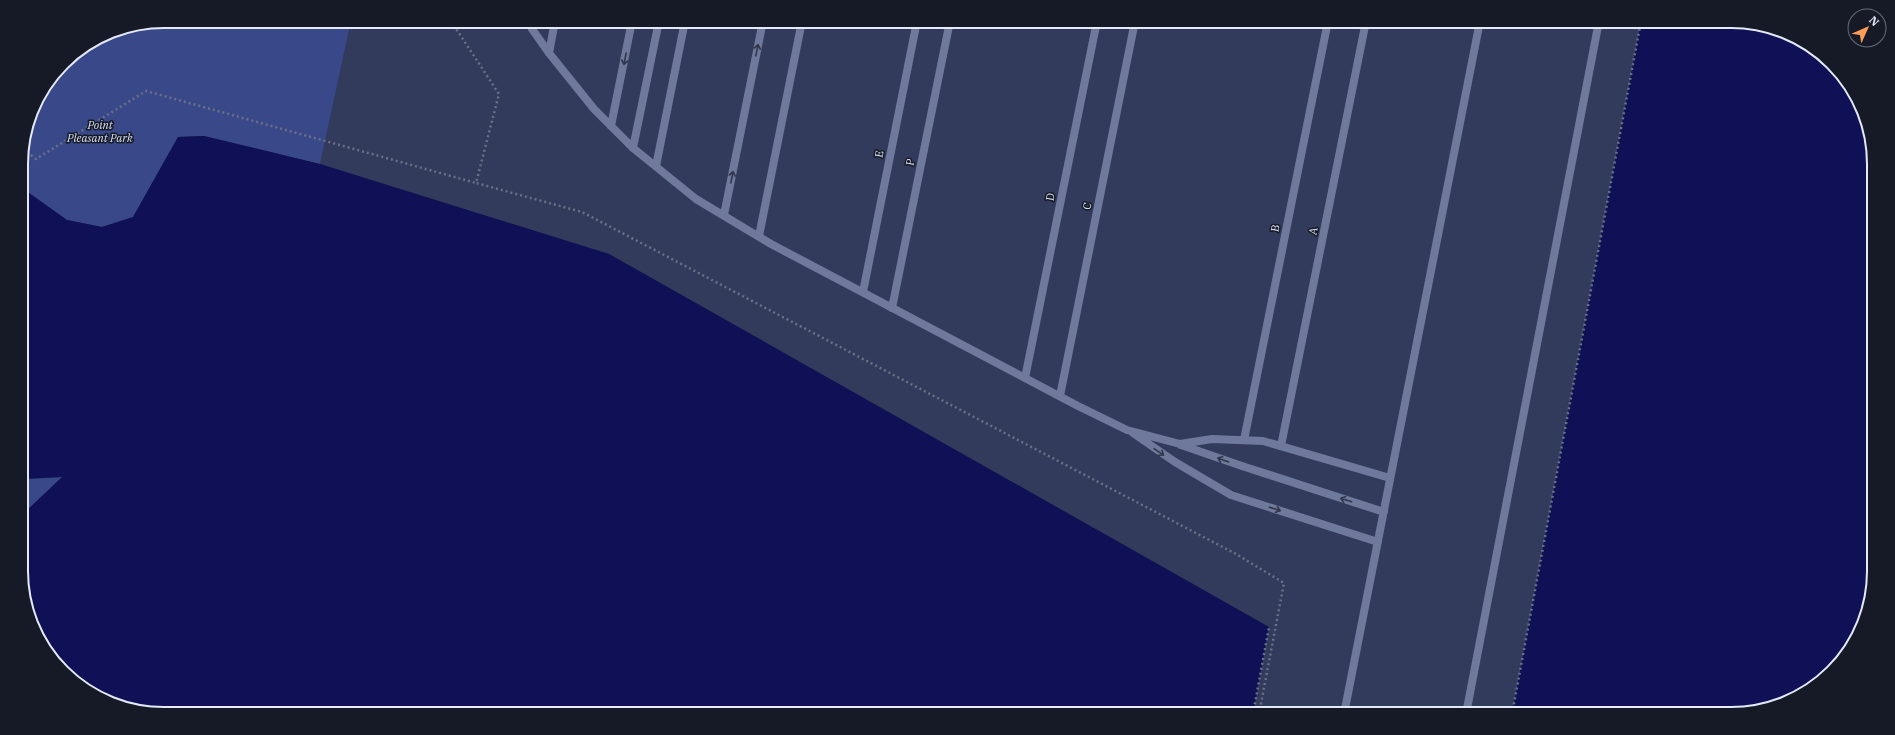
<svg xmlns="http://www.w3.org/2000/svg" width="1895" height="735" font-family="'IBM Plex Serif',serif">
<rect width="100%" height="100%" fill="#2a314b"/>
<!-- built -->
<path fill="#323b5b" d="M351 21H1641L1512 714H1253L1269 627 609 254 320 164Z"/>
<!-- green -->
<path fill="#394889" d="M164 21H351L320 164 204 136 178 137 133 217 102 227 67 220 22 188 21 154 36 101 69 57 109 32Z
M63 477 23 514V479Z"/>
<!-- water -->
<path fill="#0f1056" d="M1641 21H1731L1777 29 1818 50 1844 77 1873 145 1874 571 1866 617 1845 658 1818 685 1777 706 1740 714H1512Z
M204 136 320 164 609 254 1269 627 1253 714H164L118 706 56 665 24 599 23 514 62 477 23 479 22 188 67 220 102 227 133 217 178 137Z"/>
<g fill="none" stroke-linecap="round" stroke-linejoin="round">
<!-- path -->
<path stroke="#6a7087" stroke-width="2.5" stroke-dasharray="2 3" stroke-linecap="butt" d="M451 21 499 94 476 183 582 212 1236 554 1284 583 1259 714
M23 149 36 159 146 91 476 183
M1253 714 1269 627
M1512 714 1641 21"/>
<!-- service -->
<path stroke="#6f799c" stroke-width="8" d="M530 21 532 29 549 53 594 109 633 148 696 199 771 244 1078 406 1127 430 1180 444 1212 439 1263 441 1390 478
M549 53 555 21
M611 126 632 21
M633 148 659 21
M656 166 685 21
M724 215 763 21
M759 236 802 21
M863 292 917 21
M892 308 950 21
M1025 378 1097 21
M1060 396 1135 21
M1133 433 1175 462 1231 495 1378 542
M1244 440 1328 21
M1181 445 1242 466 1384 512
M1281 446 1366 21
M1344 714 1480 21
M1466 714 1599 21"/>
</g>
<!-- one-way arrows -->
<defs><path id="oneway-shaft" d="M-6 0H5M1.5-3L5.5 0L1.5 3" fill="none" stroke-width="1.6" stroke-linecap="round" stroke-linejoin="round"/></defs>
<g stroke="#313649">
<use href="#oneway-shaft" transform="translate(757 50) rotate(-79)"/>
<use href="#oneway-shaft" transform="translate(625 59) rotate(101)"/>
<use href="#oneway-shaft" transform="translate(732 177) rotate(-79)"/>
<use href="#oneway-shaft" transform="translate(1159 452) rotate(34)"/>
<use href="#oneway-shaft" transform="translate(1223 460) rotate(-160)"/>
<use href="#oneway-shaft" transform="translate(1346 500) rotate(-162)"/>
<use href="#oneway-shaft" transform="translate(1275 509) rotate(18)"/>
</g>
<g text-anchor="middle" stroke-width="3" stroke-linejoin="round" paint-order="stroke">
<!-- park labels -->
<g font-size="11" font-style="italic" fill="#dae1f6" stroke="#161a26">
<text x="100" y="129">Point<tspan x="100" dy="13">Pleasant Park</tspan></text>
</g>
<!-- street labels -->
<g font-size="11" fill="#e4eafb" stroke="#161a26">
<text transform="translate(879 154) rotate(-79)" y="4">E</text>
<text transform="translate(910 162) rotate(-79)" y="4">P</text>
<text transform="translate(1050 197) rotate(-79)" y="4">D</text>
<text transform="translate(1087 206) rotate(-79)" y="4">C</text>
<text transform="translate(1275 228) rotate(-79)" y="4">B</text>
<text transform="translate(1313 231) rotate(-79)" y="4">A</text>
</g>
</g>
<!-- crop -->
<path d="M0 0H1895V735H0ZM164 28H1731A136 136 0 0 1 1867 164V571A136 136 0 0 1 1731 707H164A136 136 0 0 1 28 571V164A136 136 0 0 1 164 28Z" fill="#161a26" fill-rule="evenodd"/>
<path fill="none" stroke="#e4eafb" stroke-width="2" d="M164 28H1731A136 136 0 0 1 1867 164V571A136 136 0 0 1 1731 707H164A136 136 0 0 1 28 571V164A136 136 0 0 1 164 28Z"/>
<!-- north arrow -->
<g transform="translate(1867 28) rotate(45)"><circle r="19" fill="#161a26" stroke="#686d7b"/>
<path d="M0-3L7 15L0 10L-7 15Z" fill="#fd9c56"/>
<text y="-6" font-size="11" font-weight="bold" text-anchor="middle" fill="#e4eafb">N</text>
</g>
</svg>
